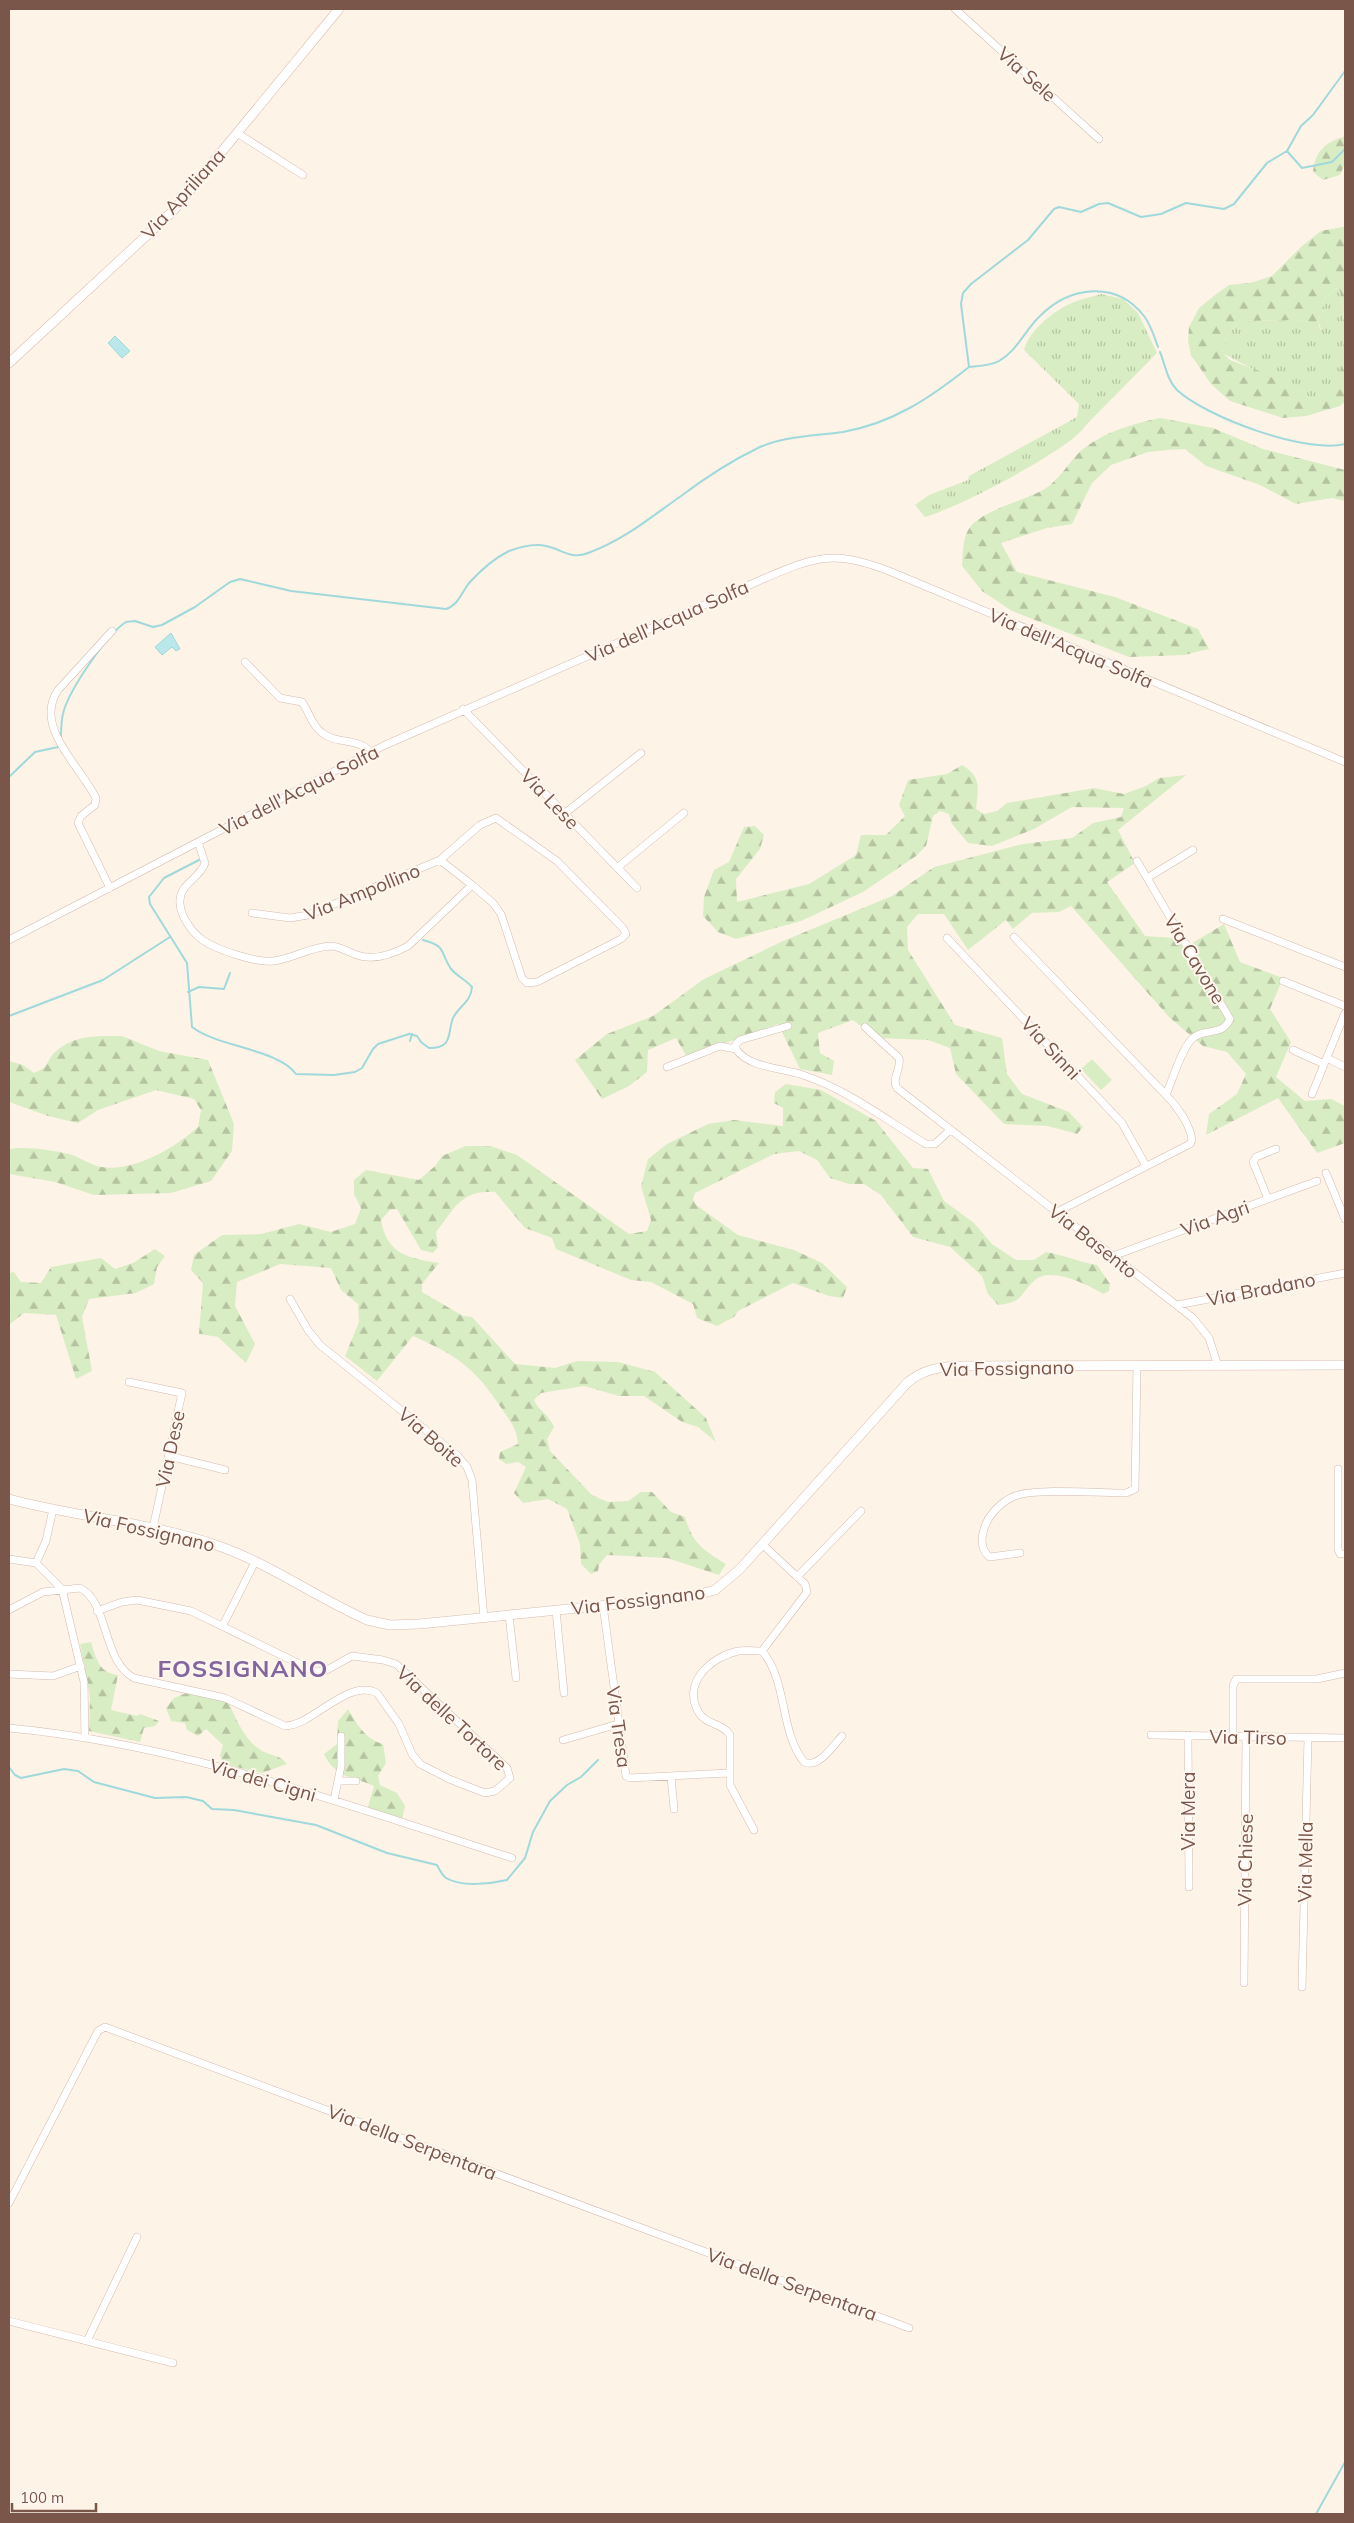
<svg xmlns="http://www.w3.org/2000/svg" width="1354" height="2523" font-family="Mulish,sans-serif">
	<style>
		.grass { fill: url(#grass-tufts) }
		.forest { fill: url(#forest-firs) }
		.pitch { fill: #d9edc4 }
		.water { fill: #bae7e9; stroke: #9fd9db }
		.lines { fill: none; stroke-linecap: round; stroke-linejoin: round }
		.stream { stroke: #9fd9db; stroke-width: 2 }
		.street-casing { stroke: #d3bbaf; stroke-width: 8 }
		.secondary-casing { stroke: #d9bcae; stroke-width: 10 }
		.street { stroke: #fff; stroke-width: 7 }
		.secondary { stroke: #fff; stroke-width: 9 }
		.labels { text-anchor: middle; stroke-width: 4; stroke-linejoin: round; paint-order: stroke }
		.street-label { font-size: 19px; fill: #7a5549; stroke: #fff7ef }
		.district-label { font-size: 24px; font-weight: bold; letter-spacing: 1px; fill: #84659d; stroke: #fff7ef }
	</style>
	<defs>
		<pattern id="grass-tufts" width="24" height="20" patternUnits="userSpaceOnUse" patternTransform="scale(1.25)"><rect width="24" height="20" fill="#d9edc4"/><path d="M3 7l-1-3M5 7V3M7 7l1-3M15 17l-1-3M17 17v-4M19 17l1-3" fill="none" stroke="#b5c3a1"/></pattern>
		<pattern id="forest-firs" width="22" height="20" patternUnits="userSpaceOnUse" patternTransform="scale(1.25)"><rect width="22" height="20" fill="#d9edc4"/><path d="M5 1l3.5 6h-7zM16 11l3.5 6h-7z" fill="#b5c3a1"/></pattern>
	</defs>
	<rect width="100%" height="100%" fill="#fef3e7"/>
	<path class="grass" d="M1336,288L1340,291C1344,317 1352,364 1334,387C1328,394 1318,396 1310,398L1303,391L1292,389L1224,354C1223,340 1231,325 1244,321L1298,320L1312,322L1315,332L1321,329L1318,320L1323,310L1324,299Z
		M1101,294L1123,299L1138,313L1157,353L1086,425C1072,449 955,509 925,517L915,505L929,495L968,480L969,476L1077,417L1079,404L1024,350C1029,330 1056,309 1074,302C1083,298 1092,297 1101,294Z"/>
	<path class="forest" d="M1345,136V163L1340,175L1323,180L1313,172C1315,151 1326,142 1345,136Z
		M1342,227H1345V323L1340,291L1336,288L1324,299L1323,310L1318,320L1321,335L1315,332L1311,322L1298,320L1244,321C1231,325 1223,340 1224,354L1230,360L1262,372L1292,389L1303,391L1310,398C1343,391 1341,369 1345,340V402L1340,406L1306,416L1283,418L1230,401L1211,384L1191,355L1188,341L1189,327L1199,308L1215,295L1229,285L1250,283L1272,276L1302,246L1321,231Z
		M1160,418L1213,428L1263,449L1345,470V501L1332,498L1296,504L1260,485L1206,466L1185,449L1167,450L1148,452L1111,465L1092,483L1072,524L1047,528L1001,543L1017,572L1115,597L1198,629L1209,649L1184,655L1129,657L1012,611L982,591L962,566C963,552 962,537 971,526C986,509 1023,501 1043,490C1059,481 1069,461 1083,449C1106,431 1133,424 1160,418Z
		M962,765C982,777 978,788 976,809L984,814L997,811L1007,803L1094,788L1124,794L1146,786L1159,778L1186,775L1118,830L1135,863L1107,882L1145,936L1176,938L1184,948L1224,924L1240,962L1283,978L1270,1009L1291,1042L1276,1077L1305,1101L1331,1099L1345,1106V1143L1317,1153L1278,1098L1206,1135L1209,1114L1237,1094L1246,1074L1227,1052L1203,1046L1169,1017L1071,906L1059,912L1032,913L1013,929L1006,920L968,950L944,914H918L907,927L908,950L955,1025L1002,1038L1007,1074L1022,1094L1069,1112L1083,1127L1077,1134L1048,1126L1004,1124L956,1074L950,1048L928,1040L876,1038L853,1020L818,1033L820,1053L834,1061L832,1075L800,1069L778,1024L687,1057L676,1038L648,1050L647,1072L629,1086L602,1099L575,1060L607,1034L653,1016L704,979L783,941L892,896L934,867L1023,844L1072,838L1093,823L1121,817L1124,808L1072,807L1034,829L992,846L968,843L952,824L949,814L940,811L933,816L926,846L916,856L863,892L801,921L736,939L718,932L703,916L704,897L714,870L729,862L744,827L755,826L764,835L760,849L736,879L737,902L809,884L856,855L861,835H886L905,816L899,805L908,780L947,774Z
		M122,1036L159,1051L208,1060L234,1124L232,1151L211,1181L171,1193L94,1195L55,1182L9,1174V1149C27,1146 51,1150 69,1154C80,1157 90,1165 101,1167C135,1172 174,1148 198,1127L201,1110L194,1099L156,1090L98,1110L78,1123L48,1116L9,1102V1061L23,1065L34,1073C51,1066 45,1062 55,1052C75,1034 97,1036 122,1036Z
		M786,1084L821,1090L876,1121L913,1168L928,1169L944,1201L974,1223L992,1244L1016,1260H1034L1046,1252C1064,1255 1079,1262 1097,1265L1110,1284L1109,1291L1103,1294C1089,1285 1050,1266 1035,1280C1019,1294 1025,1302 998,1305L988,1294L982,1276L950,1247L913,1237L881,1195L864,1184H849L830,1178L817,1160L799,1151L774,1154L695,1193L693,1199L696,1205L738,1235L794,1250L822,1263L847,1287L843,1298L829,1296L793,1283L738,1311L734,1317L717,1326L697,1318L693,1304L651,1282L631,1280L556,1249L552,1238L525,1228L495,1192C461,1190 455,1208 436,1232L438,1247L433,1253L421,1250L397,1209L390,1210L381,1220C387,1255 409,1258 439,1263L422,1284V1292L463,1316L472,1317L515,1364L555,1368L577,1361L618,1362L655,1372L706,1418L716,1442L698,1427L682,1422L644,1396H619L584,1386L541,1393L534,1400C539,1412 550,1415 554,1427L547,1439L550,1451L592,1495L608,1502L628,1501L641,1492H652L671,1512L685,1517C693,1544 703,1550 726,1564L719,1575L667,1558L607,1555L599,1565L598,1571L591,1574L581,1564L580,1544L567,1509L548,1499L523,1503L514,1493L526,1467L518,1462L506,1464L499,1459L500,1452L518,1444C517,1429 510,1421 502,1409C475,1368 458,1356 413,1336L377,1381L345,1356L359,1322L358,1304L341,1290L331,1268L280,1264L237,1282L235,1306L255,1344L246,1363L218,1337L199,1334L203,1283L191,1270L194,1255L222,1235L261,1234L299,1224L331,1232L355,1224L361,1208L354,1194V1180L366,1170L419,1180L435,1166L442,1156L466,1146H490L517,1155L629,1234L647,1231L651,1220L641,1186L648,1159L667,1144L708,1124L734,1120L783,1126V1108L774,1103L775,1092Z
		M155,1249L165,1256L157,1267L154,1284L136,1293L89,1299L82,1317L92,1371L76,1379L56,1315L24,1313L10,1324L9,1343V1273L14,1272L21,1282L41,1283L51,1267L101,1258L115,1269L133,1263Z
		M91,1642C96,1657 98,1673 118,1675L111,1710L137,1716L140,1714L159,1721L155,1726L144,1728L140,1742L89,1731L90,1697L80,1644Z
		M186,1693L228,1702C236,1718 244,1739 259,1749C269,1756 280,1754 287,1764L262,1773L223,1764L220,1755L223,1745L206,1729L198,1736L187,1730L185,1723L171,1721L166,1708L174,1698Z
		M348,1709C356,1723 366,1740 383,1744L386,1763L378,1776L380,1785L397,1793L405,1806L402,1820L367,1810L374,1786C353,1776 336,1779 324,1754L337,1744L338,1721Z"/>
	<path class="pitch" d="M1092,1059L1112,1080L1101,1090L1081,1069Z"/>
	<path class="water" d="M115,336L130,351L122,358L108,343Z
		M171,633L180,649L176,651L172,647L162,655L155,647Z"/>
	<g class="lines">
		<path class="stream" d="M1287,151L1301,126L1313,115L1345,71
			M1287,151L1302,168L1332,162L1345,149
			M1160,352C1165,364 1167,380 1177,390C1206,417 1306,454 1345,444
			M969,367C979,366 990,366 999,361C1017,351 1025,330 1040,316C1070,286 1116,280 1144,316C1151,325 1154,336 1158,347
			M61,737C61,728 61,719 64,710C71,688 107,634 126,622L135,621L153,627L162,625L195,607L230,582L240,579L291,591L446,609C459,605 462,591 470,582C481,570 495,558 509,551C520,547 534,543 546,546C562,549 570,560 588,553C624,540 651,517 681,496C705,478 731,461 758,448C783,436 815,436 843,432C893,423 930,398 969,367L961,304L963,293L971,284L1028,240L1054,209L1059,207L1081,212L1099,204L1108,203L1141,217L1161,214L1186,203L1224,209L1234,204L1267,163L1287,151
			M9,777L35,752L58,747
			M199,860L164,878L149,897L150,904L187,963L192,1027C218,1047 278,1049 296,1074L334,1075L355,1072L362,1068L373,1049L378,1044L409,1034L417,1036L421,1042L429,1048C454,1048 447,1033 453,1018C459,1006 471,1002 472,987C466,980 457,976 451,969C440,953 447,946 423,940
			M188,992L199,987L224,989L230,973
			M9,1016L103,980L170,937
			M410,1041L412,1034
			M9,1767L15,1775L21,1778L64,1769L78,1771L94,1782L155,1798L186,1797L203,1801L212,1809L234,1810L316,1825L387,1853L437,1865C439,1869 442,1875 446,1878C461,1887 490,1884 507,1880L525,1858L533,1832L550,1801L567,1785L581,1777L598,1760
			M1316,2514L1345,2462"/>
		<g class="street-casing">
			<path id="street" d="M955,9L1099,139
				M237,133L303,175
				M245,662L280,698L302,702C309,712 312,725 321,732C336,745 357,737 371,752
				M463,709L637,888
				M564,814L641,753
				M198,842L205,863C200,879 178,884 180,904C181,917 193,934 204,941C218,950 256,963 273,961C293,959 311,946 332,946C341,947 348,952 357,955C373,961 393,954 408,946L472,885L440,860
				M617,868L684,813
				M1147,878L1193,850
				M110,888L78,823L81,816L95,805L96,798C81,767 33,727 58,690L112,631
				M252,913L290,918L308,915L440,860L480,825L496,818L557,861L623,928L626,934L621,939L537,982L527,983L522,978L501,914L493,903L472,885
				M1223,919L1345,967
				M1014,937L1166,1095
				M947,938L1122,1123L1146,1166
				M9,940L383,746L763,579C817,556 833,550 889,571L1345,762
				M1283,981L1345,1006
				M788,1026L740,1040L736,1044V1049C748,1068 783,1068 803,1075C848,1090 886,1120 926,1144H935L950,1130
				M865,1027L899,1058C902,1068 891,1078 897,1088L1193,1318L1209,1338L1218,1366
				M1293,1050L1324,1064
				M1327,1058L1345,1067
				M667,1067L720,1046L736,1049
				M1312,1094L1345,1013
				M1326,1173L1345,1219
				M1268,1199L1253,1162L1256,1157L1276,1149
				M1057,1212L1190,1144L1192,1140C1190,1124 1177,1106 1166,1095C1172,1081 1182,1047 1193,1038C1205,1028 1223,1036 1230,1019L1137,861
				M1113,1256L1317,1181
				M290,1299L308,1330L320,1345L458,1456L467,1467L472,1480L484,1618
				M1177,1305L1345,1273
				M129,1382L182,1393L153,1528
				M169,1456L225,1470
				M1338,1469V1549L1340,1554H1345
				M53,1509L46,1541L36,1563L62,1589L84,1682L85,1737
				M1020,1553L990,1557C982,1552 981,1541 983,1533C986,1517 1000,1502 1015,1496C1036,1488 1100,1493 1126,1493L1135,1489L1137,1366
				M9,1559L36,1563
				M797,1577L861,1511
				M603,1605L626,1776L630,1778L728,1773
				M9,1610L43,1592L80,1588C109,1602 102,1661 134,1678L225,1698L285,1726C314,1725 347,1678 377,1693L399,1724L412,1754L420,1764L449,1779L485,1793L495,1791L510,1778L507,1768L396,1664L383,1660L352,1656L325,1671L316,1672L191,1611L137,1600L122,1602L97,1611
				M556,1610L564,1693
				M509,1615L516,1678
				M223,1625L255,1562
				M762,1651C788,1681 779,1730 804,1762C818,1769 833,1746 842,1736
				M9,1674L53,1676L81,1666
				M9,1728C182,1744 347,1805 512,1858
				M1151,1735L1345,1738
				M1188,1735L1189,1887
				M1233,1736V1686L1236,1679H1317L1345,1673
				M563,1740L618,1724
				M671,1776L674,1809
				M338,1781H356
				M334,1800L341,1766V1736
				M754,1830L730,1785V1735C723,1723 706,1725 699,1713C681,1683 711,1657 738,1651C746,1650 754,1651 762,1651L807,1592L805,1584L763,1545
				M1244,1983L1246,1737
				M1302,1987L1308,1738
				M9,2203L98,2031L105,2027L909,2328
				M9,2321L173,2363
				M87,2341L137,2237"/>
		</g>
		<g class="secondary-casing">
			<path id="secondary" d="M9,363L173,211L339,9
				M9,1499C76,1517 147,1522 213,1544C268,1562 315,1597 367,1620L390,1625L419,1624L689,1597L715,1590L740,1569L907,1383C922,1370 938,1367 958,1366L1345,1365"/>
		</g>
		<use href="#street" class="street"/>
		<use href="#secondary" class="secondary"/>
	</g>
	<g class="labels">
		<g class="street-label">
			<text transform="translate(1027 74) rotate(42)" y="7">Via Sele</text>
			<text transform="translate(183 194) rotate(-48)" y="7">Via Apriliana</text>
			<text transform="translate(667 621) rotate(-24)" y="7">Via dell'Acqua Solfa</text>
			<text transform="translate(1071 648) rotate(23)" y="7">Via dell'Acqua Solfa</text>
			<text transform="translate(299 790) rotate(-27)" y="7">Via dell'Acqua Solfa</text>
			<text transform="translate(550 799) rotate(46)" y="7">Via Lese</text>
			<text transform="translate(362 892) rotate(-22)" y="7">Via Ampollino</text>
			<text transform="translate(1195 959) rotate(59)" y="7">Via Cavone</text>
			<text transform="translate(1051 1048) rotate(47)" y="7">Via Sinni</text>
			<text transform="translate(1215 1218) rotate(-20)" y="7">Via Agri</text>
			<text transform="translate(1093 1241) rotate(38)" y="7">Via Basento</text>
			<text transform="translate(1261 1289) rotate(-11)" y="7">Via Bradano</text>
			<text transform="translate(1007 1368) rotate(-1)" y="7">Via Fossignano</text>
			<text transform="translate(431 1437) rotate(41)" y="7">Via Boite</text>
			<text transform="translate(170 1449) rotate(-78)" y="7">Via Dese</text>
			<text transform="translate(149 1530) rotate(13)" y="7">Via Fossignano</text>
			<text transform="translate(638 1600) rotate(-7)" y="7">Via Fossignano</text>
			<text transform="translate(452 1718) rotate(43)" y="7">Via delle Tortore</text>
			<text transform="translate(619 1727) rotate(82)" y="7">Via Tresa</text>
			<text transform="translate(1248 1737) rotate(1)" y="7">Via Tirso</text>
			<text transform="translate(263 1780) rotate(16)" y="7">Via dei Cigni</text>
			<text transform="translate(1188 1811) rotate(-90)" y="7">Via Mera</text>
			<text transform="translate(1245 1860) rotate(-89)" y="7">Via Chiese</text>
			<text transform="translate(1305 1862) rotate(-89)" y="7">Via Mella</text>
			<text transform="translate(412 2142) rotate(21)" y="7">Via della Serpentara</text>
			<text transform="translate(792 2284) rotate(20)" y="7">Via della Serpentara</text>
		</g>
		<g class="district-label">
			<text x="243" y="1677">FOSSIGNANO</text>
		</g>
	</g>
	<rect width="1354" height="2523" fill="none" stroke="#7a5549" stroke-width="20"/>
	<path d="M12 2503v8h84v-8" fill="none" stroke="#7a5549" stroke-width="2.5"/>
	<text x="20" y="2503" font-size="15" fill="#7a5549" stroke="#fff7ef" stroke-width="4" paint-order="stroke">100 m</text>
</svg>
